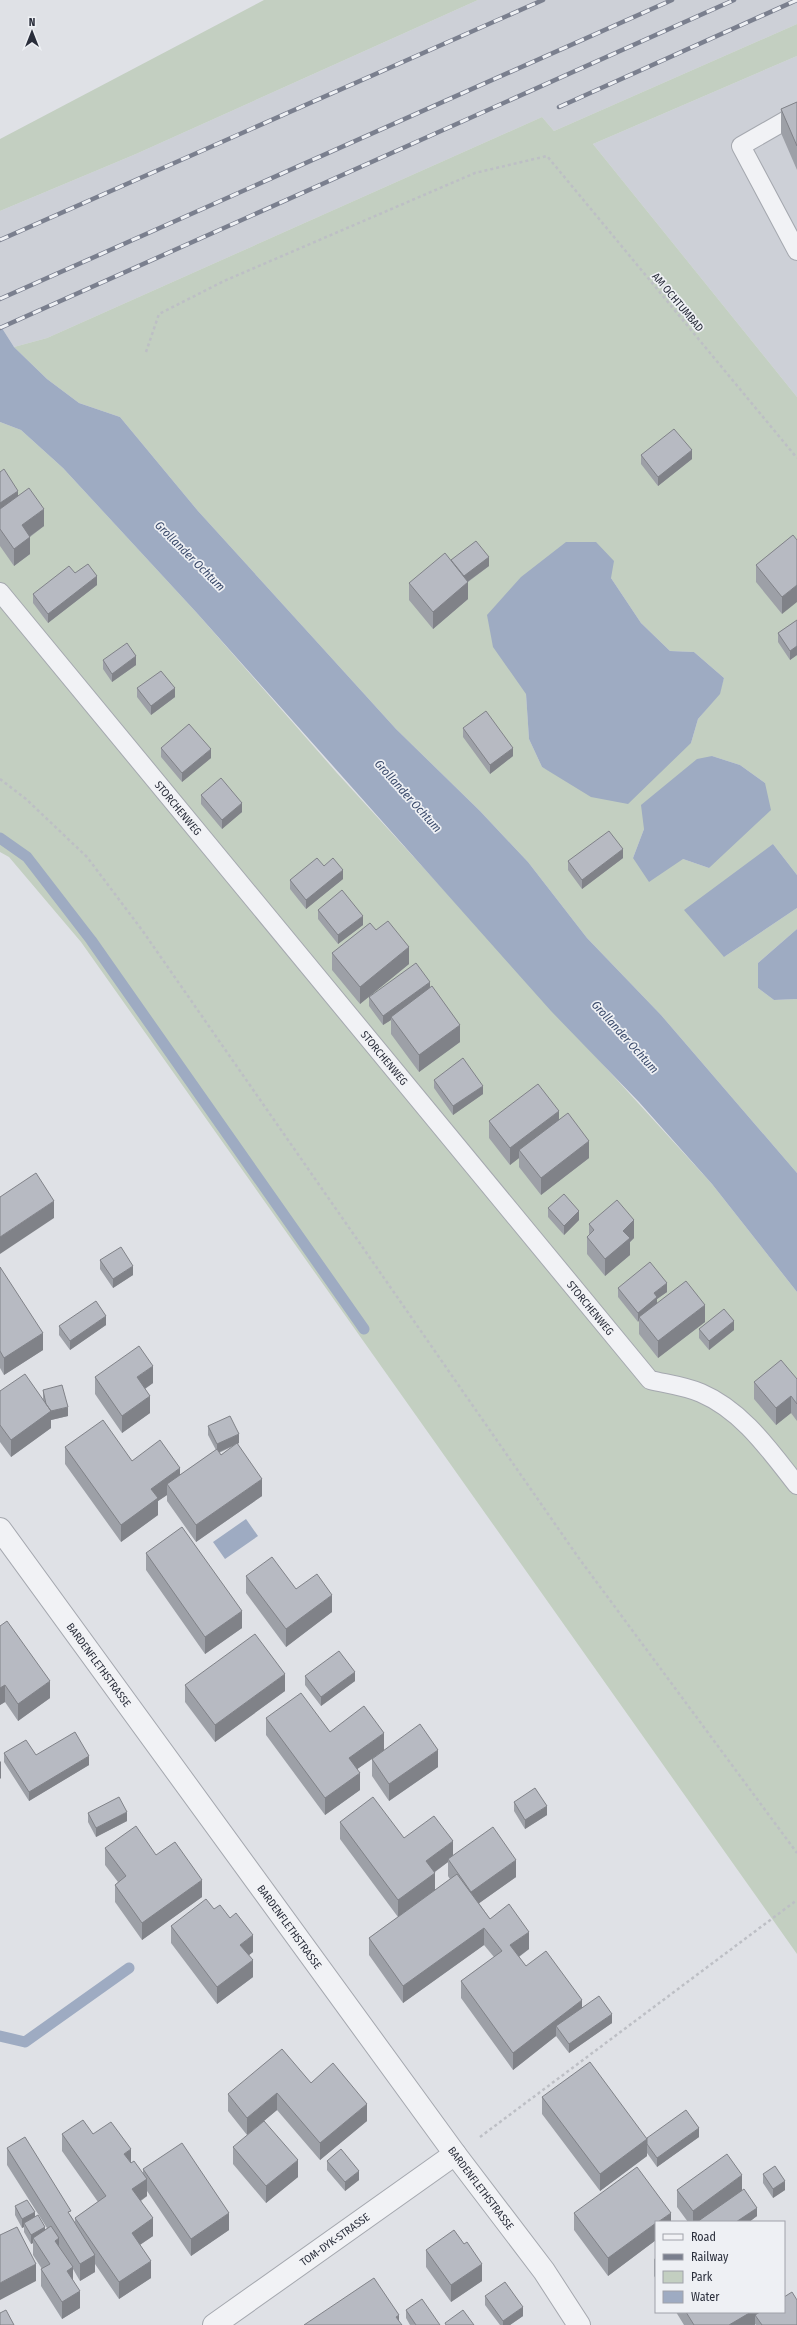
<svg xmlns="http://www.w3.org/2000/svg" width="797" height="2325" font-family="'Fira Sans Condensed',sans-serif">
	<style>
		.built { fill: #cdd0d7 }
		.green { fill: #c3cfc1; fill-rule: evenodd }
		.water { fill: #9eabc2 }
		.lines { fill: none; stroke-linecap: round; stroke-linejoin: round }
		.stream { stroke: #9eabc2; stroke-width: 11 }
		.service-casing { stroke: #a5a8af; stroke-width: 20 }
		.minor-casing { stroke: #a5a8af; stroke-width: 24 }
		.path { stroke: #bdbfc5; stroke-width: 2.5; stroke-dasharray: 3 3; stroke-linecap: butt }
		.service { stroke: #f1f2f5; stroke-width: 18 }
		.minor { stroke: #f1f2f5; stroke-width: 22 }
		.rail-casing { stroke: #7a7f8e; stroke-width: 4.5 }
		.rail { stroke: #eef0f4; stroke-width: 3; stroke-dasharray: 9; stroke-linecap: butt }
		.wall { fill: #9da0a7; fill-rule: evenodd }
		.shaded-wall { fill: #808288 }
		.building { fill: #b7bac2; stroke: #808288 }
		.labels { text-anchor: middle; stroke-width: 3.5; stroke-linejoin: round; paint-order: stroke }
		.street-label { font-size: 11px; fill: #2a2e3b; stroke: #eef0f4 }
		.water-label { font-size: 12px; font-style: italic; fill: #39496a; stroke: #eef0f4 }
	</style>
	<rect width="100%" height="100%" fill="#dfe1e6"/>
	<path class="built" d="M478,0H797V24L554,131L542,117L47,338L14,347L0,325V211L136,154Z
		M797,56V397L593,144Z"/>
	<path class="green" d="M264,0H478L136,154L0,211V139Z
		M797,24V56L593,144L797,397V875L773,844L724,957L797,908V929L758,963V988L774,1000L797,999V1173L661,1015L587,938L528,862L480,811L396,729L327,653L198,511L120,417L79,403L47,379L14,347L47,338L542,117L554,131ZM611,578L641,623L670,651L694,652L724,678L719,694L698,719L691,743L552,772L542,767L529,739L526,694ZM712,756L740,765L765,783L709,868L683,859L633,858L644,829Z
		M0,422L21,430L63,468L196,612L337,773L712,1184L797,1292V1954L81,942L9,857L0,852Z"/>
	<path class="water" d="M0,325L14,347L47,379L79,403L120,417L198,511L327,653L396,729L480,811L528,862L587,938L661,1015L797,1173V1292L712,1184L639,1102L551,1011L196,612L63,468L21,430L0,422Z
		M566,542H596L614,561L611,578L641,623L670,651L694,652L724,678L720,694L698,719L691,743L628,804L591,797L542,767L529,739L526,694L493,647L487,615L521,577Z
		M712,756L740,765L765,783L771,810L709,868L683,859L649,882L633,858L644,829L641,805L697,759Z
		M773,844L797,875V908L724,957L684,910Z
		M797,929V999L774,1000L758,988V963Z
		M246,1519L258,1536L225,1559L213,1542Z"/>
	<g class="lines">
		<path class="stream" d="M0,838L27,857L91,940L364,1329
			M0,2036L25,2042L129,1968"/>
		<g class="service-casing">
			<g id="service">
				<path d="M797,114L741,146L797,251"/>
				<path id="s1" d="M0,592L650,1380C667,1384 685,1386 701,1393C743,1411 770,1451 797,1485"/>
			</g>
		</g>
		<g class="minor-casing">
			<g id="minor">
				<path id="s2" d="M0,1529L455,2154L544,2271L579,2325"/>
				<path id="s3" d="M214,2325L455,2154"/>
			</g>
		</g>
		<path class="path" d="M146,352L159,314L224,281L475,173L547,156L797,458
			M0,779L26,799L87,857L142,930L578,1557L797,1853
			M480,2137L797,1900"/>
		<use href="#service" class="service"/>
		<use href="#minor" class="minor"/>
		<g class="rail-casing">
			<path id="rail" d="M559,107L797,0
				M0,240L543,0
				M0,299L672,0
				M0,328L734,0"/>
		</g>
		<use href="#rail" class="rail"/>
	</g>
	<path class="wall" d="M797,102V170L781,133V109Z
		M641,455L692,459L658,486L641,464Z
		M0,472L18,496L44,526L30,537V554L14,566L0,546Z
		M793,535L782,614L756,582V565Z
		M451,561L489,566L468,582V599L433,629L409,600V583Z
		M75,573L97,585L48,623L33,603V594Z
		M797,620V655L790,660L778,642V633Z
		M103,660L136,665L112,682L103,669Z
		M137,688L175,697L151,715L137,697Z
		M463,728L513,756L490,774L463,737Z
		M161,748L211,758L182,782L161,757Z
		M201,795L242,812L222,829L201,804Z
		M623,858L582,889L568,870V861Z
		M324,866L343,879L306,909L290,889V880Z
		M318,910L363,925L338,944L318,919Z
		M376,930L409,964L360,1004L332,970V953Z
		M430,987L460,1042L419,1072L391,1034V1020L383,1025L369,1006V997Z
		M434,1080L483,1094L453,1115L434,1088Z
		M559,1120L589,1158L541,1195L519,1167V1158L510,1165L489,1138V1121Z
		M548,1208L579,1220L564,1235L548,1217Z
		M589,1224L634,1238L630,1242V1255L605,1276L587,1254V1237L589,1235Z
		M100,1260L133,1275L113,1288L100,1269Z
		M0,1267L43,1350L4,1375L0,1368Z
		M618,1288L667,1292L657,1299V1303L705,1322L658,1358L639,1334V1320L638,1322L618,1297Z
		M106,1325L70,1350L59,1335V1326Z
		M699,1329L734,1330L709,1350L699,1338Z
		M95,1377L153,1383L145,1389L150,1413L122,1433L95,1394Z
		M797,1379V1421L791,1413L776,1425L754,1399V1382Z
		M43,1390L68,1416L51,1420V1428L11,1457L0,1442V1391L43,1399Z
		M208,1426L239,1443L237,1444L262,1496L196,1542L167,1501V1495L158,1501V1515L121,1542L65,1464V1447L132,1461L180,1475L216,1450L208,1435ZM235,1445L221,1455L219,1453Z
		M146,1553L242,1628L205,1654L146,1570Z
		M246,1576L296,1589L332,1612L286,1647L246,1593Z
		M0,1626L50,1698L18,1721L5,1702L0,1705Z
		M305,1676L355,1681L321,1706L305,1685Z
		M185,1685L285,1691L215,1742L185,1702Z
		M266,1718L330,1732L384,1750L438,1767L389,1801L372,1776V1759L357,1769L360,1790L325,1815L266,1735Z
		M4,1753L36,1755L89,1765L29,1801L4,1762Z
		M514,1802L547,1815L525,1829L514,1811Z
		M88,1813L127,1821L96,1837L88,1822Z
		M340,1822L453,1855L516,1877L479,1903L490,1919L529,1949L519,1957L526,1966L582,2008L612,2023L569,2053L556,2036L513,2070L461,1998V1981L494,1957L484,1945L403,2003L369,1955V1938L398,1917L340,1839ZM448,1862V1876L450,1879L404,1913L435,1890V1872Z
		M105,1848L156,1855L202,1897L142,1940L115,1902V1885L118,1882L105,1865Z
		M214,1909L253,1952L249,1955L253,1977L217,2004L171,1943V1926Z
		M311,2083L367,2121L320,2160L277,2110L247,2135L228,2111V2094Z
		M542,2097L647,2138L699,2137L657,2167L647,2153V2156L600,2191L542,2114Z
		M62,2134H93L143,2174V2169L229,2230L191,2256L147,2191V2196L141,2201L153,2236L140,2245L151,2278L119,2299L95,2264V2272L80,2281L73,2269V2280L80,2308L62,2319L41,2286V2269H42L33,2255V2243L31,2244L24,2232V2227L22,2228L15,2215V2206L35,2217L45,2230L47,2228L7,2165V2148L71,2216L75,2222V2218L98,2202L62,2151Z
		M233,2147L298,2177L266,2203L233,2164Z
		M327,2161L359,2180L345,2191L327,2170Z
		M763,2174L785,2190L773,2198L763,2183Z
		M677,2190H742L757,2216L749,2222H688L677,2207Z
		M574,2213L671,2222H656V2240L608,2276L574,2230Z
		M464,2244L482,2281L451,2302L426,2267V2250Z
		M656,2258V2279L654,2276V2259Z
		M485,2296L523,2316L510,2325H500L485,2305Z
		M406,2310L440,2325H410L406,2318Z
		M676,2312H784L797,2325H756L755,2324V2325H684Z"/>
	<path class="shaded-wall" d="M692,450V459L658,486V477Z
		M18,491V508L0,520V503Z
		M44,509V526L22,542V525Z
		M30,537V554L14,566V549Z
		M489,557V566L463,585V576Z
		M97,576V585L48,623V614Z
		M468,582V599L433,629V612Z
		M797,585V602L782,614V597Z
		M797,646V655L790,660V651Z
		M136,656V665L112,682V674Z
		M175,688V697L151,715V706Z
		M513,748V756L490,774V765Z
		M211,749V758L182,782V773Z
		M242,803V812L222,829V820Z
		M623,849V858L582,889V880Z
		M343,870V879L306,909V900Z
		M363,916V925L338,944V935Z
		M409,947V964L360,1004V987Z
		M430,982V991L391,1017V1020L383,1025V1016Z
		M460,1025V1042L419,1072V1055Z
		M483,1086V1094L453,1115V1106Z
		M559,1111V1128L519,1150V1158L510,1165V1148Z
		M589,1141V1158L541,1195V1178Z
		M54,1201V1218L0,1254V1237Z
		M579,1211V1220L564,1235V1226Z
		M634,1220V1238L630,1242V1255L605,1276V1259L623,1231Z
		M133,1266V1275L113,1288V1279Z
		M667,1283V1292L657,1299V1306L639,1317V1320L638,1322V1313L654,1293Z
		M705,1305V1322L658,1358V1341Z
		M106,1316V1325L70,1350V1341Z
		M734,1321V1330L709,1350V1341Z
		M43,1333V1350L4,1375V1358Z
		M153,1366V1383L137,1394V1377Z
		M150,1396V1413L122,1433V1416Z
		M791,1396V1413L776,1425V1408Z
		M68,1407V1416L51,1420V1428L11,1457V1440L48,1412Z
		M239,1434V1443L217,1453V1444Z
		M180,1468V1486L167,1484V1495L158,1501V1515L121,1542V1525L151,1489Z
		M262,1479V1496L196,1542V1525Z
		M332,1595V1612L286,1647V1629Z
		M242,1611V1628L205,1654V1637Z
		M355,1672V1681L321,1706V1697Z
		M285,1674V1691L215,1742V1725Z
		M50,1681V1698L18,1721V1704Z
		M5,1685V1702L0,1705V1688Z
		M384,1733V1750L349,1775V1758Z
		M438,1750V1767L389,1801V1784Z
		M89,1756V1765L29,1801V1792Z
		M1,1761V1778L0,1779V1762Z
		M360,1773V1790L325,1815V1798Z
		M547,1806V1815L525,1829V1820Z
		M127,1812V1821L96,1837V1828Z
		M453,1841V1858L448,1859V1862L426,1878V1861Z
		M516,1860V1877L471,1909V1892Z
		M435,1873V1890L398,1917V1900Z
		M202,1880V1897L142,1940V1923Z
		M484,1928V1945L403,2003V1986Z
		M529,1932V1949L510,1963V1945Z
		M253,1935V1952L240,1962V1945Z
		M253,1960V1977L217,2004V1987Z
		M582,2000V2017L556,2026V2036L513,2070V2053Z
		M612,2014V2023L569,2053V2044Z
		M277,2093V2110L247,2135V2118Z
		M367,2104V2121L320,2160V2143Z
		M699,2128V2137L657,2167V2158Z
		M647,2139V2156L600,2191V2174Z
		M131,2149V2166L124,2154Z
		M298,2160V2177L266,2203V2186Z
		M359,2171V2180L345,2191V2182Z
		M742,2175V2192L701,2222H693V2211Z
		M147,2179V2196L132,2206V2189Z
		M785,2181V2190L773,2198V2189Z
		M757,2208V2216L749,2222H736Z
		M35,2212V2221L24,2223V2227L22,2228V2219Z
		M229,2213V2230L191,2256V2239Z
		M671,2213V2222H658Z
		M153,2218V2236L132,2250V2233Z
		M656,2223V2240L608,2276V2258Z
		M45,2227V2236L33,2238V2243L31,2244V2235Z
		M59,2238V2255L55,2241Z
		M95,2255V2272L80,2281V2264Z
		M151,2261V2278L119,2299V2282Z
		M36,2264V2281L0,2300V2283Z
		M482,2264V2281L451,2302V2285Z
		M73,2267V2284L67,2271Z
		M80,2291V2308L62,2319V2302Z
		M523,2307V2316L510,2325H503V2321Z
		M750,2312H761L755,2315V2325H729Z
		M399,2315V2325L396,2317Z"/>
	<path class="building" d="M797,102V146L781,109Z
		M674,429L692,450L658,477L641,455Z
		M4,469L18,491L0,503V472Z
		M29,488L44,509L22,525L30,537L14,549L0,529V509Z
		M793,535L797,540V585L782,597L756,565Z
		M476,541L489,557L464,576L451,560Z
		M445,553L468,582L433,612L409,583Z
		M88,564L97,576L48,614L33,594L69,566L75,573Z
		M797,620V646L790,651L778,633Z
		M127,643L136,656L112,674L103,660Z
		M161,671L175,688L151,706L137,688Z
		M486,711L513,748L490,765L463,728Z
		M189,724L211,749L182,773L161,748Z
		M221,778L242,803L222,820L201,795Z
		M609,831L623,849L582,880L568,861Z
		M317,858L324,866L333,858L343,870L306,900L290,880Z
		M342,890L363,916L338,935L318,910Z
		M388,921L409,947L360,987L332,953L370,923L376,930Z
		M416,963L430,982L383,1016L369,997Z
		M432,986L460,1025L419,1055L391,1017Z
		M463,1058L483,1086L453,1106L434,1080Z
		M538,1084L559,1111L510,1148L489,1121Z
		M568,1113L589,1141L541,1178L519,1150Z
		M36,1173L54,1201L0,1237V1197Z
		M564,1194L579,1211L564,1226L548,1208Z
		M617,1200L634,1220L623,1231L630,1238L605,1259L587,1237L594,1230L589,1224Z
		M121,1247L133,1266L113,1279L100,1260Z
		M650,1262L667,1283L654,1293L657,1297L638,1313L618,1288Z
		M0,1267L43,1333L4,1358L0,1351Z
		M686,1281L705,1305L658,1341L639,1317Z
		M96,1301L106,1316L70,1341L59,1326Z
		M724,1309L734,1321L709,1341L699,1329Z
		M139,1346L153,1366L137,1377L150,1396L122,1416L95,1377Z
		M781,1360L797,1379V1404L791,1396L776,1408L754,1382Z
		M25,1374L51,1411L11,1440L0,1425V1391Z
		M62,1385L68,1407L51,1411L46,1404L43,1390Z
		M230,1416L239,1434L217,1444L208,1426Z
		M103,1420L132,1461L160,1440L180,1468L151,1489L158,1498L121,1525L65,1447Z
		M237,1443L262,1479L196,1525L167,1484L217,1449L221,1455Z
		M182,1527L242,1611L205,1637L146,1553Z
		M272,1557L296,1589L317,1574L332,1595L286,1629L246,1576Z
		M7,1621L50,1681L18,1704L5,1685L0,1688V1626Z
		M255,1634L285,1674L215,1725L185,1685Z
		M339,1651L355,1672L321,1697L305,1676Z
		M301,1693L330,1732L364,1706L384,1733L349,1758L360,1773L325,1798L266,1718Z
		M420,1724L438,1750L389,1784L372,1759Z
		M75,1732L89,1756L29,1792L4,1753L26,1740L36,1755Z
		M535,1788L547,1806L525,1820L514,1802Z
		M119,1797L127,1812L96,1828L88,1813Z
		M373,1797L404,1838L434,1816L453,1841L426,1861L435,1873L398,1900L340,1822Z
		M136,1826L156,1855L175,1842L202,1880L142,1923L115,1885L126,1876L105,1848Z
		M493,1827L516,1860L471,1892L448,1859Z
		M457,1874L490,1919L509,1904L529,1932L510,1945L526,1966L546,1951L582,2000L513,2053L461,1981L502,1951L484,1928L403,1986L369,1938Z
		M206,1899L214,1909L220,1905L230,1918L236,1913L253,1935L240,1945L253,1960L217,1987L171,1926Z
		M599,1996L612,2014L569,2044L556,2026Z
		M282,2049L311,2083L333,2063L367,2104L320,2143L277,2093L247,2118L228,2094Z
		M590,2062L647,2139L600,2174L542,2097Z
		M686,2110L699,2128L657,2158L647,2144V2138Z
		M83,2120L93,2134L111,2122L131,2149L124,2154L131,2163L134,2161L147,2179L132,2189L153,2218L132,2233L151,2261L119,2282L75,2218L106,2196L62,2134Z
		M264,2121L298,2160L266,2186L233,2147Z
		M25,2137L71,2211L68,2212L95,2255L80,2264L7,2148Z
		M182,2143L229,2213L191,2239L143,2169Z
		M341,2149L359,2171L345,2182L327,2161Z
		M727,2154L742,2175L693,2211L677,2190Z
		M775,2166L785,2181L773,2189L763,2174Z
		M637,2167L671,2213L658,2222H656V2223L608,2258L574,2213Z
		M744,2189L757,2208L736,2222H697Z
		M27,2200L35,2212L22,2219L15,2206Z
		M38,2215L45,2227L31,2235L24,2223Z
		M51,2226L59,2238L55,2241L73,2267L67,2271L80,2291L62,2302L41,2269L50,2264L33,2238Z
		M17,2227L36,2264L0,2283V2235Z
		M454,2230L464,2244L467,2242L482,2264L451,2285L426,2250Z
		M374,2278L399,2315L396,2317L402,2325H304Z
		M505,2282L523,2307L503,2321L485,2296Z
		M792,2292L797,2300V2325H762L755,2315L760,2312H784V2297Z
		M422,2299L440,2325H416L406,2310Z
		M6,2310L14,2325H0V2313Z
		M463,2310L474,2325H446L445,2323Z
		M686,2312H751L729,2325H694Z"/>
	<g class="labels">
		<g class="street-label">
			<text transform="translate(678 302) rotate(50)" y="4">AM OCHTUMBAD</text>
			<text dy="4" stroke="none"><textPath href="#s1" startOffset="280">STORCHENWEG</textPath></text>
			<text dy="4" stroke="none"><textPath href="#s1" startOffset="604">STORCHENWEG</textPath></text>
			<text dy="4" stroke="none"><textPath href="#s1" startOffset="928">STORCHENWEG</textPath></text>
			<text dy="4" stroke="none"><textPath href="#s2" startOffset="168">BARDENFLETHSTRASSE</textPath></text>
			<text dy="4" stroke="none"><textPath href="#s2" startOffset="492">BARDENFLETHSTRASSE</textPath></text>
			<text dy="4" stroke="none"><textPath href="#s2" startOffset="816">BARDENFLETHSTRASSE</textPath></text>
			<text dy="4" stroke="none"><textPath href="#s3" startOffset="148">TOM-DYK-STRASSE</textPath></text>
		</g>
		<g class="water-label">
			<text transform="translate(190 556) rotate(45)" y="4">Grollander Ochtum</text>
			<text transform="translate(408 796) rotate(48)" y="4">Grollander Ochtum</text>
			<text transform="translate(625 1037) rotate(48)" y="4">Grollander Ochtum</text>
		</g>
	</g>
	<rect x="655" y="2221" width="130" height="92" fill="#eef0f4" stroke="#a0a2aa"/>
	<rect x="663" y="2234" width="20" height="6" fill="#f1f2f5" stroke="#a0a2aa"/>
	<text x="691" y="2241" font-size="12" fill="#2a2e3b">Road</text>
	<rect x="663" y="2254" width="20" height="6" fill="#7a7f8e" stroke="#a0a2aa"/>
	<text x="691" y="2261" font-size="12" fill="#2a2e3b">Railway</text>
	<rect x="663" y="2271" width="20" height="12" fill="#c3cfc1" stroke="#a0a2aa"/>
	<text x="691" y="2281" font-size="12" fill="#2a2e3b">Park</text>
	<rect x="663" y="2291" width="20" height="12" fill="#9eabc2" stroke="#a0a2aa"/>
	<text x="691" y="2301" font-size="12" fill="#2a2e3b">Water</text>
	<g transform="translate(32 32)" stroke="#eef0f4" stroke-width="3" paint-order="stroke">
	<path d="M0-3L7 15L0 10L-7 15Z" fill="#2a2e3b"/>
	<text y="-6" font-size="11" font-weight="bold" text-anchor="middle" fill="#2a2e3b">N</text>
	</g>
</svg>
